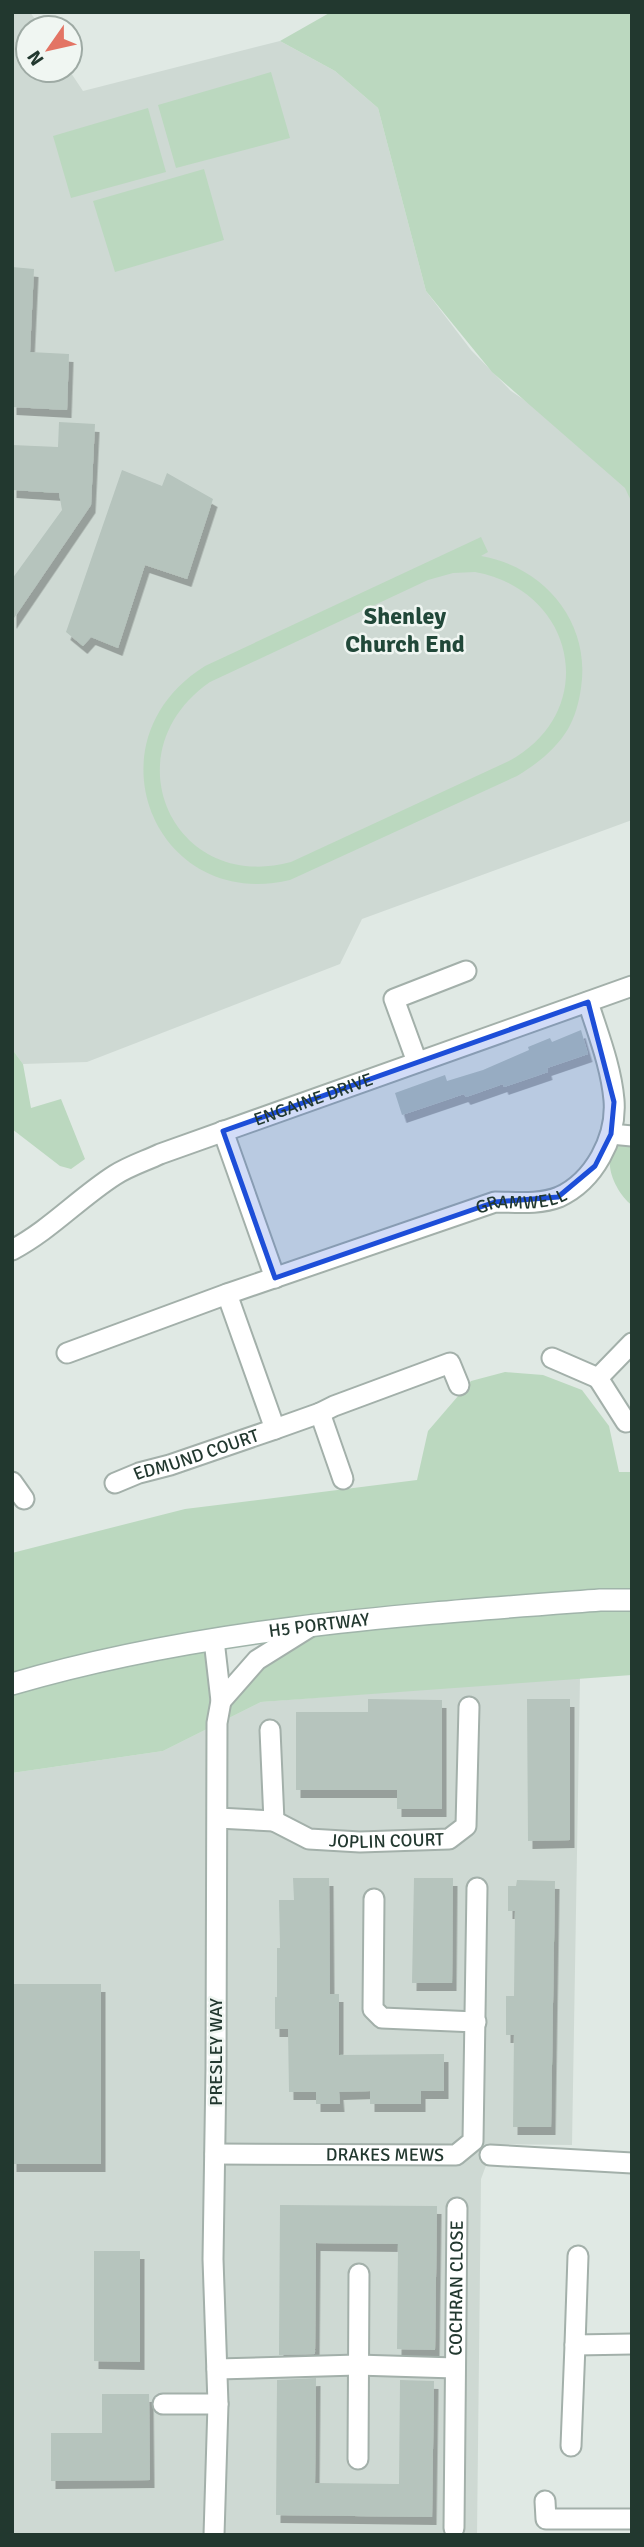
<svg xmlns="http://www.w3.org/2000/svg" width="644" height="2547" font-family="Signika,sans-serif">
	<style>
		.built { fill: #ced9d3 }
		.green { fill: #bbd8bf; fill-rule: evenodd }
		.building { fill: #b6c4bd; filter: url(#shadow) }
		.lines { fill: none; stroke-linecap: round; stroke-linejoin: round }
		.street-casing { stroke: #a3b0aa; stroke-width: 23 }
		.secondary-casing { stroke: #a0b4aa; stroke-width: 24 }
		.street { stroke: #fff; stroke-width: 19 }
		.secondary { stroke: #fff; stroke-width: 21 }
		.marked { fill: #1d4ed8; fill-opacity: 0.2; stroke: #1d4ed8; stroke-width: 5; stroke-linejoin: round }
		.labels { text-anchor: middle; stroke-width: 5; stroke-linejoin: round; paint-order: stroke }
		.street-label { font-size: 18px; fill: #22382f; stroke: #f0f6f2 }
		.district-label { font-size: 24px; font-weight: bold; fill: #214839; stroke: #f0f6f2 }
	</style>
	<defs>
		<filter id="shadow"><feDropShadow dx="4.5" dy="8" stdDeviation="0" flood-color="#0004"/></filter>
	</defs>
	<rect width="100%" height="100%" fill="#e0e9e4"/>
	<path class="built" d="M12,12H30L41,28H28V70H69L83,91L280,41L335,71L378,108L426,291L471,350L511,391L586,442L626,488L632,503V820L362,919L340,964L87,1062L23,1064L12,1049Z
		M580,1677L572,2145L494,2144L481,2179L477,2535H12V1773L163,1751L261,1702Z"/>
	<path class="green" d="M331,12H632V503L625,488L492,372L426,291L378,108L335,71L280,41Z
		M271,72L290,138L176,168L158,105Z
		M148,108L166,172L71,198L53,136Z
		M204,169L224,240L115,272L93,201Z
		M481,537L488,552L481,556C544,567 591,622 581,688C579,702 575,717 568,729C556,749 537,764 517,776L290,880C155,912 85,741 205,666ZM475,572C576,590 601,711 509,761L291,862C173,894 109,752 210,682L428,580L453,573Z
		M12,1049L23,1064L31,1108L61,1099L85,1159L71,1169L60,1166L12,1129Z
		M616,1143L632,1145V1205C620,1197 608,1174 610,1160C611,1154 614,1148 616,1143Z
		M505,1372L543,1375L582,1390L609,1426L619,1472H632V1675L261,1702L163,1751L12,1773V1553L185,1509L417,1480L428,1431L471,1381ZM312,1625L221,1700L214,1640Z"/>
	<path class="building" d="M12,267L34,269L30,352L69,354L67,410L12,407Z
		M59,422L95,424L91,505L12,621V579L62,510L59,493L12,490V445L58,447Z
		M122,470L162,486L167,473L213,499L187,579L145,565L118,648L91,637L83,646L66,632Z
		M581,1030L588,1054L547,1068L548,1072L504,1087L503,1084L466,1097L464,1094L402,1115L395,1093L445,1075L447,1081L483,1070L529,1050L528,1047L550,1038L552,1042Z
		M368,1699L442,1700V1809H397V1790H296V1712H368Z
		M527,1699H570V1840L528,1841Z
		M293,1878H329L330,1994H339V2055L444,2054V2091H421V2104H370V2091L339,2092L340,2104H316V2092H289L288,2029H275V1997H277V1948H280L279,1900H294Z
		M414,1878H453L452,1983H412Z
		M517,1880L555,1881L551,2127H513L514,2035H506V1996H514L515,1911H508V1886H516Z
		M12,1984H101V2164H12Z
		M280,2205L437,2206L435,2350L397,2349L398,2244L316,2243L315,2354L279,2355Z
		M94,2251H140V2362L94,2361Z
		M316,2378L315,2483L399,2484L400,2380L434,2381L432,2517L276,2515L277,2380Z
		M102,2394H149L150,2480L51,2481V2433H102Z"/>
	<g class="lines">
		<g class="street-casing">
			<g id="street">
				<path d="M417,1062L394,999L466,971"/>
				<path d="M223,1131L275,1278"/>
				<path d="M611,1134L632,1136"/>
				<path id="s1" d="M12,1250C50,1230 79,1198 115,1175C129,1166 145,1161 160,1154L632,986"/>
				<path id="s2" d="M67,1353L227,1294L495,1202C515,1202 539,1205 559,1197C594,1181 617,1138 614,1100C611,1066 598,1034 588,1002"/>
				<path d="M552,1358L598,1378L632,1343"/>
				<path d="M598,1378L626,1422"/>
				<path d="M320,1413L334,1406L450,1363L459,1385"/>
				<path d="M275,1429L320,1413L343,1479"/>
				<path d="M12,1482L24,1499"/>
				<path id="s3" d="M115,1483L139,1473L170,1465L275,1429L227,1294"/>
				<path d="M214,1640L221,1701L217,1723L216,2069L213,2259L218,2404L214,2535"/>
				<path d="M221,1701L257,1660L313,1625"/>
				<path d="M218,1818L274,1821L270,1730"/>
				<path id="s4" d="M274,1821L309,1839L360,1842L449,1839L466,1826L469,1707"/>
				<path d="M374,1899L373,2009L382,2018L476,2022"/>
				<path id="s5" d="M215,2154L456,2155L473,2141L477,1888"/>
				<path d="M490,2155L632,2163"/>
				<path d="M578,2256L575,2345L632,2344"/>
				<path d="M217,2369L357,2365L455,2368"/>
				<path d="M163,2404H218"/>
				<path d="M571,2446L575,2345"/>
				<path d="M358,2459L359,2274"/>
				<path d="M545,2501L546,2519H632"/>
				<path id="s6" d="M454,2528L457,2208"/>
			</g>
		</g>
		<g class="secondary-casing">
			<g id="secondary">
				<path id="s7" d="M12,1684C203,1628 402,1615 600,1600H632"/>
			</g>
		</g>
		<use href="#street" class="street"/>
		<use href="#secondary" class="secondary"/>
	</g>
	<path class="marked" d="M588,1002L614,1102L611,1134L595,1166L558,1197L495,1202L275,1278L223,1131Z"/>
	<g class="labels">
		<g class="street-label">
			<text dy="6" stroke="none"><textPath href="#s1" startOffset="340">ENGAINE DRIVE</textPath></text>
			<text dy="6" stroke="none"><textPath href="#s2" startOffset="480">GRAMWELL</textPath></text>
			<text dy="6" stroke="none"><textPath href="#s3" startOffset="86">EDMUND COURT</textPath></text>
			<text dy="6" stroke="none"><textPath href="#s7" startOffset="313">H5 PORTWAY</textPath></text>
			<text dy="6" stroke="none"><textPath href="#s4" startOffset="117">JOPLIN COURT</textPath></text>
			<text transform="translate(216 2052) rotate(-90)" y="6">PRESLEY WAY</text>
			<text dy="6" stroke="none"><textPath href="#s5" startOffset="170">DRAKES MEWS</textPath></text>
			<text dy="6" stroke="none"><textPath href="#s6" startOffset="240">COCHRAN CLOSE</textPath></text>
		</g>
		<g class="district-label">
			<text x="405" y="624">Shenley<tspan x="405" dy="28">Church End</tspan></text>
		</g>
	</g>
	<rect width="644" height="2547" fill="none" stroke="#22382f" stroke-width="28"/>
	<g transform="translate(49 49) rotate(236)"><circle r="33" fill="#f0f6f2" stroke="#9eaaa4" stroke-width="2"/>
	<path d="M0-5L12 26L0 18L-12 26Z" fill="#e37464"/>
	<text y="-10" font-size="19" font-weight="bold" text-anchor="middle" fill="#22382f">N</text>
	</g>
</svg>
